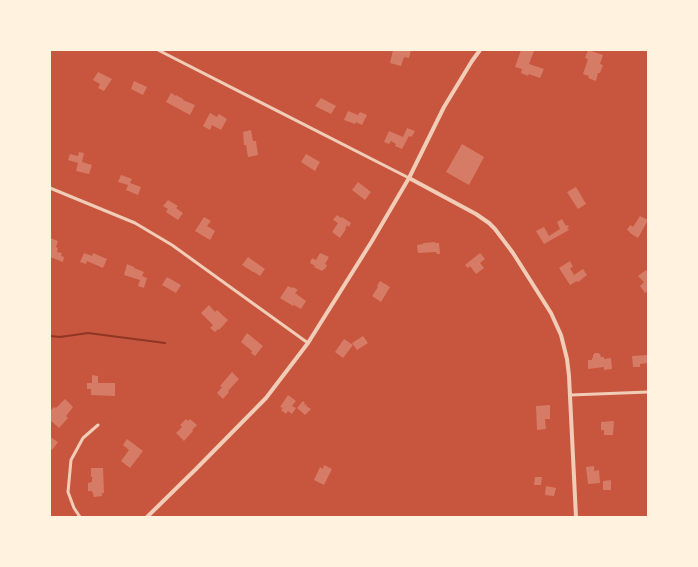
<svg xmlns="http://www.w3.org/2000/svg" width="698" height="567" font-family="Roboto,sans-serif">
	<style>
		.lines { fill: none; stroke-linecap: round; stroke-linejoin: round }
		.stream { stroke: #8f3625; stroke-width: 2 }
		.building { fill: #d67c66 }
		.minor { stroke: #f1ccb7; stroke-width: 3 }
		.tertiary { stroke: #f1ccb7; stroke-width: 4 }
	</style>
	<rect width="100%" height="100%" fill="#c8553d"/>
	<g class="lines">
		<path class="stream" d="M50,336L60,337L88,333L165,343"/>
	</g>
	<path class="building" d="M393,50H411L409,58L404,57L401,66L390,63Z
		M521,50L534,51L529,64L544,69L540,78L529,74L528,76L521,73L522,69L515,67Z
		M588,50L603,55L600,64L603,65L600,73H598L596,81L588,78L589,76L583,74L588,59L585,58Z
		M98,72L112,79L104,91L98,88L100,84L93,80Z
		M134,81L147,87L143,95L131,89Z
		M171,93L176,96V95L183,99V100L195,105L190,115L166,102Z
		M321,98L336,106L331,114L315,106Z
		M348,111L358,115L360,112L367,115L362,125L356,122L355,124L344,120Z
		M210,113L217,117L219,114L227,119L221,130L212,125L210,130L203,126Z
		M407,128L415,131L412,136L411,137L409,136L402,149L395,146L396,144L391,141L389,144L384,142L389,131L403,137Z
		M251,130L253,141H256L258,155L248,157L246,145H244L243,132Z
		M462,144L484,157L469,185L446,172Z
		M79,152L84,153L82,162L92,165L89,174L76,171L78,163L68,160L70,154L78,156Z
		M306,154L320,162L315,171L301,162Z
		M121,175L132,179L130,183L141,187L138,195L126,190L128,185L118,182Z
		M358,182L371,192L365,200L352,190Z
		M576,187L586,204L578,209L567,192Z
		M168,200L178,206L176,208L183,213L178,220L166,212L168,209L163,206Z
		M337,215L341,218L342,217L351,223L349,227L347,225L345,229H346L340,238L332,232L338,223L333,220Z
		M640,216L648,220L638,238L630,233V232L627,230L630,225L633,227Z
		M204,217L211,221L207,226L215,231L210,240L195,231Z
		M562,219L566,226L568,225L569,227L567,228L569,230L544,244L536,231L544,227L549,236L560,229L557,222Z
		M50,238L58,241L56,247L58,248L57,252L62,253L61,256L64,257L63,262L50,257Z
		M435,242V243H439L440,254H437L436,252L418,253L417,245L423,244V243Z
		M84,253L92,256L93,253L107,259L103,268L87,261L86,264L80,262Z
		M320,253L329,257L325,264L327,265L325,269H324L322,271L314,267L315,266L310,263L312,258L316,260Z
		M480,253L485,259L480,263L484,268L476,274L470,266L468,268L465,265Z
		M248,257L265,269L260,276L254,272H253L242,265Z
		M570,261L573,267L570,268L574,275L583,269L587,275L578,282L577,281L570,285L559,268Z
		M127,264L134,267V268L144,272L142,276L147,278L144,288L138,286L140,280L124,275Z
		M646,270L648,272V291L645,293L640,286L644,282L638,276Z
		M167,277L181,285L176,293L162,285Z
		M380,281L390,287L381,302L372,296L378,287L377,286Z
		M288,286L292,288L293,287L298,290L295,293L306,301L301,309L294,305L293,306L280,298Z
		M209,305L215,312L217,310L228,320L219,330L218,329L215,332L210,328L213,325L201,313Z
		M247,333L263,346L255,356L251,353L252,351L241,342Z
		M363,336L368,343L357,350L352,343Z
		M344,339L353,345L343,358L335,352Z
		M595,353H598L600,354L601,357H604V359L611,358L612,369L604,370V367L588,369V360H592V358H593V355Z
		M648,355V363L640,364V367H633L632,356Z
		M232,372L239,379L228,391L229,392L223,399L217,393L222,387L220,386Z
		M92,375L98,376V383H115V396L91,395V389H87V383H92Z
		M288,395L296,401L292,406L296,408L292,414L288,411L286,414L281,410L283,408L280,407Z
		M65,399L73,407L66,416L68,418L59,428L50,420V411L54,407L56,408Z
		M303,401L305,403L304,404L305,405L306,404L307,405L306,406L311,409L305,415L297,408Z
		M550,405V419H545L546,429L537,430L536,406Z
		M186,419L188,421L190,419L197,425L192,430L193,431L184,441L176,433L182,427L180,425Z
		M614,421L613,435H604V430H601V422Z
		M50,437L58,442L52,450L50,448Z
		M127,439L143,451L130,468L121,461L129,450L123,445Z
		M324,465L332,469L324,485L314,480L320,467L323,469Z
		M594,466V471L599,470L600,483L588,484L586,467Z
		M91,468H103L104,493H102V496L94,497L92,491H88V483L92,482V478H93V477H91Z
		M535,477H542L541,485H534Z
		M611,480V490H603V481Z
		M546,486L556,488L554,496L545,495Z"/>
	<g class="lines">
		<path class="minor" d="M158,50L409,178
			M50,188L135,223L172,245L308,343
			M571,395L648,392
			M80,517L74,508L68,492L71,460L83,438L98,425"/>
		<path class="tertiary" d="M409,178L476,214L489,223L495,229L513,253L551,313L561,335L567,359L569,376L576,517
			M147,517L196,469L266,398L308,343L372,241L409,178L444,107L472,61L480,50"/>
	</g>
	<rect width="698" height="567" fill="none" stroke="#fff3e0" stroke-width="102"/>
</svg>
